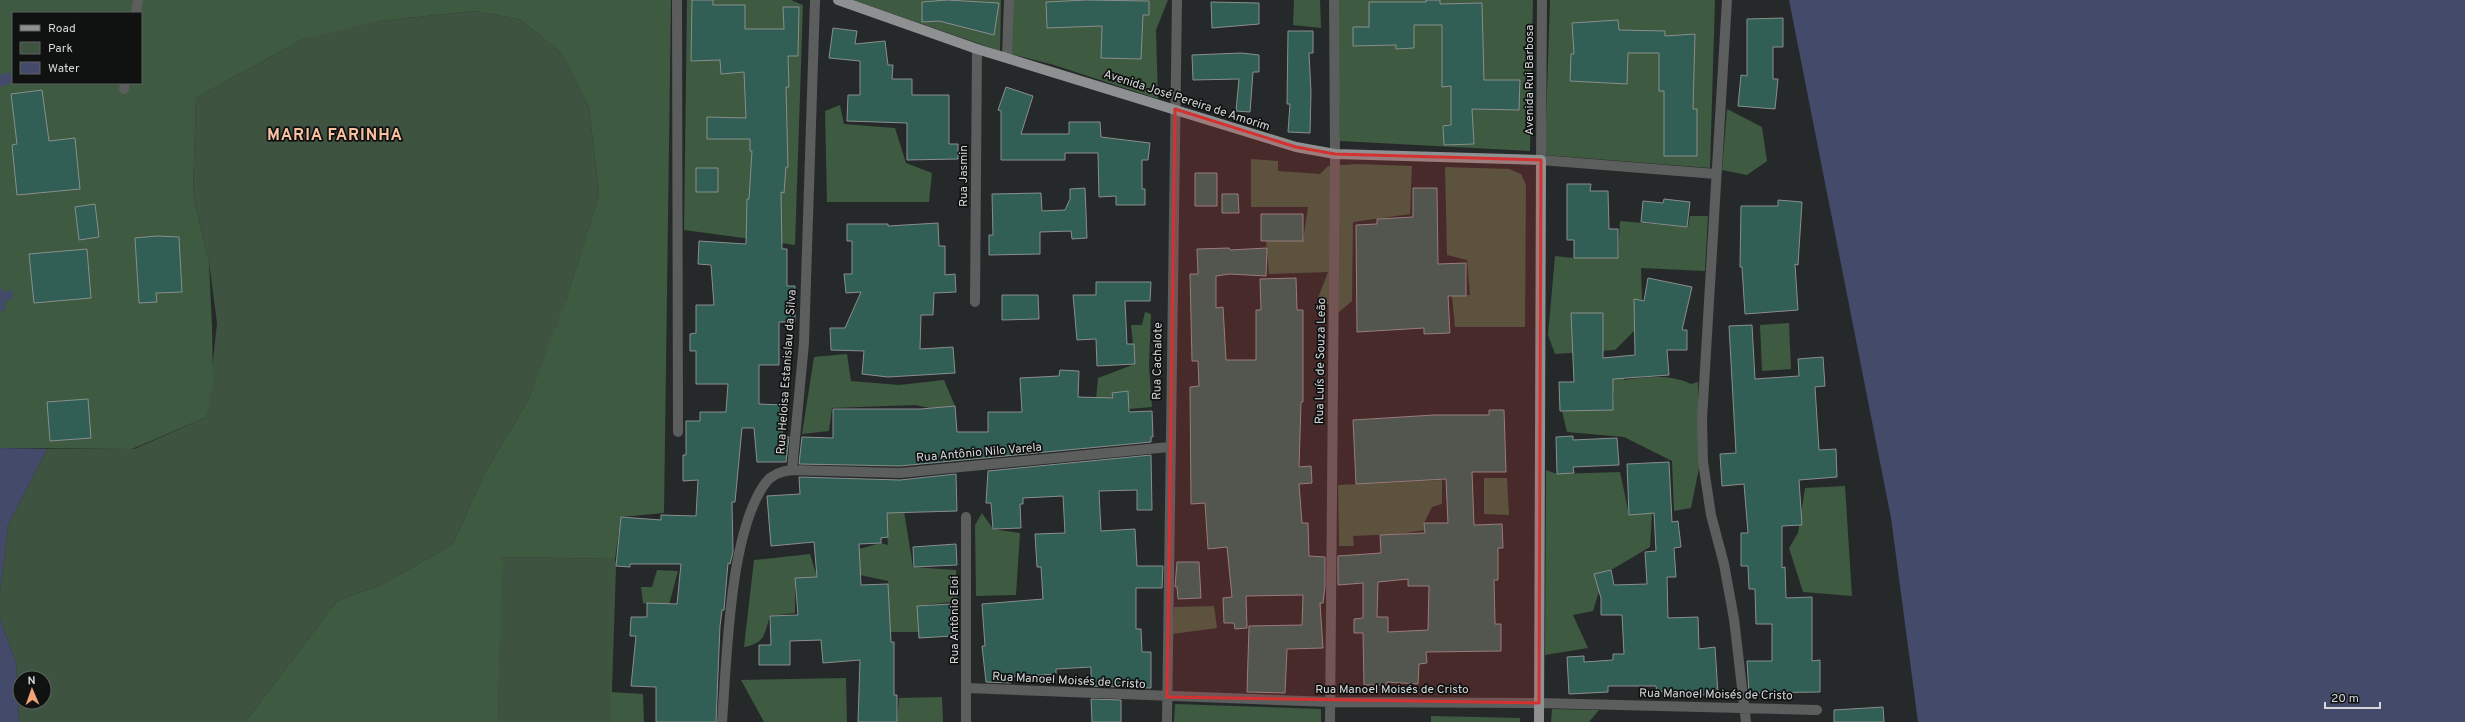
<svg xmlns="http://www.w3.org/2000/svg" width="2465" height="722" font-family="Overpass,sans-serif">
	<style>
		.green { fill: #3f5341; fill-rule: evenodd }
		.forest { fill: #3e5a41; fill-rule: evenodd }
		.water { fill: #444a69 }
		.building { fill: #315f56; stroke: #8a8e8d; fill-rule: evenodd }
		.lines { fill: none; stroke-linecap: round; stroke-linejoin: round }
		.minor { stroke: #5c5d5d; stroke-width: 10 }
		.major { stroke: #8e9091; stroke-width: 10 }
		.marked { fill: #d63131; fill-opacity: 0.2; stroke: #d63131; stroke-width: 3; stroke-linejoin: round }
		.labels { text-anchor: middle; stroke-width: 3.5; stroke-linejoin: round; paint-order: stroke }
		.street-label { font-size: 12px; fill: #d6d7d8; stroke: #101212 }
		.district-label { font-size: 16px; font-weight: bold; letter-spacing: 1px; fill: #fac0a0; stroke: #101212 }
	</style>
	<rect width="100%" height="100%" fill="#26292a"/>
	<path class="green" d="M476,11L521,20L562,54L589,107L599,194L564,308L528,400L485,472L453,544L385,583L337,601L245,722H19L16,663L0,619V592L8,525L47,449H134L207,417L217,323L209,262L193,195L196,98L301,40L369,22ZM20,678H44V702H20Z
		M501,557L615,559L616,566L611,722H498Z"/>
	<path class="forest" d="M0,0H671L664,513L621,517L615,559L502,557L498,722H245L337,601L385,583L453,544L485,472L528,400L567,298L599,194L589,107L562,54L521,20L476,11L379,21L301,40L196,98L193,195L209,262L212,326L213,381L207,417L132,449L0,448ZM13,13H141V83H13Z
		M687,0H791L803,5L795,245L684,230Z
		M853,0H1001L1000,51Z
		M1008,0H1168L1156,30L1158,99L1054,65L1011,54Z
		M1294,0H1320L1321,28L1293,25Z
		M1337,0H1533L1530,151L1340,141Z
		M1550,0H1715L1710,168L1545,155Z
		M840,105L844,124L895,128L906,163L932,173L929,202H827L825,111Z
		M1727,109L1762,127L1767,161L1747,175L1722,170Z
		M1251,159L1278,161V171L1320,174L1328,166L1357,164L1412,166L1410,214L1353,222L1352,301L1339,312L1318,298L1328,272L1269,274L1266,241H1303L1308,207H1251Z
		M1445,167L1509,169L1521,174L1526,185L1525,327H1455L1452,296L1470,295L1467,260L1447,255Z
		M1690,216H1708L1705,271L1641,268L1643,326L1635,330L1615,350L1555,354L1548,335L1555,256L1574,258H1618L1620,221L1688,227Z
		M1145,312L1151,314L1149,365L1152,407L1129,409L1127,391L1112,393L1114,410L1095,411L1098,378L1135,364L1131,325H1142Z
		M1789,323L1791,369L1762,371L1760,325Z
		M847,354L851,381L899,385L944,380L955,406L930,408L915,405L832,408L829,431L802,434L814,357Z
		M1623,354L1624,380C1648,377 1669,374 1691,384L1698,382L1699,468L1691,508L1674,511L1672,461L1624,437L1567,432L1562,411L1613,410L1614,393L1610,386Z
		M1546,470L1557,474L1620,472L1629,514L1652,513L1650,547L1611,570L1601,585L1593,611L1573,615L1588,648L1545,655Z
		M1484,478H1507L1509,515L1484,514Z
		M1442,480V504L1432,507L1424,523L1425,530L1398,534L1353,536L1354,546H1339L1338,485Z
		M1845,486L1852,596L1803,592L1789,548L1798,533L1805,488Z
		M904,511L913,567L956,570L958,601L917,606L919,632H890L888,581L860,575L859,549L881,543L888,545L885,513Z
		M982,513L993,529L1020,533L1016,595L976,596L975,525Z
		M810,554L817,577L795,578V613L770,616C764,635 765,643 744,647L754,560Z
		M657,570L678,571L669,605H651L643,603L641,587H652Z
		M1214,606L1217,628L1172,634L1174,607Z
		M846,678L847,722H764L741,680Z
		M611,692L643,694L644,722H611Z
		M942,697L943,722H897L899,698Z
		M1175,704L1321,709V722H1174Z
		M1552,709L1599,710L1589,722H1551Z
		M1431,716L1520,718V722H1431Z"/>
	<path class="water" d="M1789,0H2465V722H1918L1891,518Z
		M8,72L13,77V82L0,87V75Z
		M0,287L4,292L13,290V299L5,301L6,310L0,311Z
		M0,448L47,449L8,525L0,592Z
		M0,619L16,663L19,722H0Z"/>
	<path class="building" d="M692,0H713V5H745V29H784L783,7H799L798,56H788L789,87H786L788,167H786L784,193L781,192L782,249H787V286H795V322H779V365H759V404L783,405L782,436L789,437L786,462H757L754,428H742L735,502H732L733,552L730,564L728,563L724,610H722L720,626L716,722H656V687L631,686L636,636H630L631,617H647V603L677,604L681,564H630V567L616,566L621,517L661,520V515L696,516L698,480L683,481V455H686V421H700V412H726L728,384H696V351H690V334L696,333V305H714L711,265L698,264L699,241L746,244L747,199H749L752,151H750V139H707V117L746,118L744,72L721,74L720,60L691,61Z
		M947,0L999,3L994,35L939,21L922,22V2Z
		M1086,0L1149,1V15H1143L1141,59L1101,58L1102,26L1047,28L1046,2Z
		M1426,0H1440V4L1482,3L1484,80H1520L1519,110L1472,109L1474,144L1444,145L1443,126L1451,125V86L1442,87V25H1414V48L1396,49V45L1353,46V27H1369V2H1426Z
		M1211,2L1259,3V24L1212,28Z
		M1783,18V47H1773V79H1778L1775,109L1738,106L1741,75L1747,76V19Z
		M1618,20L1619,30L1665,31V36L1695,34L1693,109H1697V156H1664V91H1659V53H1628L1627,84L1570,81L1571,54H1574L1572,23Z
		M833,28L857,31L855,44L885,41L888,65H893L892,79H912V95H949V144H958V159L907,160V123L847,121L848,95H860V61L829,58Z
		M1288,31H1313V53H1309L1311,92L1310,133L1288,132L1290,104H1287Z
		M1241,53L1259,55V72H1253L1250,112L1236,111L1239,79L1193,80L1192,55Z
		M1006,87L1033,96L1021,134H1069V122H1100L1101,137L1150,143L1148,160H1142V189H1145V205H1116V196L1099,197L1098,153H1065V160H1001V111L998,110Z
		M42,90L49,141L75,138L80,189L17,195L12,145L17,144L11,94Z
		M696,168H718V192H696Z
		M1195,173H1217V206H1195Z
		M1567,184H1591L1590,191H1608L1609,229H1618V258H1574V240H1567Z
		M1085,188L1087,238L1072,239L1071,231L1040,232V254L989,255V235H993L992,194L1041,193L1042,211L1065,210L1070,199V189Z
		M1413,188H1437L1438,264L1466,263V296H1448L1450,333L1424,334V328L1357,332L1356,225L1377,224V219L1413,217Z
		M1222,194H1238L1239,213H1222Z
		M1664,199L1690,202L1687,227L1641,222L1643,201L1663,203Z
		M1778,200L1802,202L1798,265L1795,264L1798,310L1745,314L1742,267H1740L1741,206H1778Z
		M95,204L99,237L79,240L75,207Z
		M1261,214H1303V241H1261Z
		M938,223L939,246H945V275L955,274L956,292L934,293L933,315H921L920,349L953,347L955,373L888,377L862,374L864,351L831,350L830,328H845L861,292L846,293L844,274H852V241H847V224H888V226Z
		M157,236L179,237L182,292L156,293L157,302L139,303L135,238Z
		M1229,248L1230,250L1267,248L1266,276L1230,274L1216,276V308L1223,307L1226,360H1256V310H1261L1260,279L1296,278L1297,310H1303V402H1301L1299,467L1311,466L1312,483L1299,484L1302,523H1308L1309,556L1325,557V586L1323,603H1320L1323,648L1287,649L1285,693L1247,692L1249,626L1302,625L1303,595L1246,596L1247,628L1235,629L1234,623H1224L1223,598L1232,597L1227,547L1208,549L1205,503L1191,504L1190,387L1199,386L1198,361H1192L1190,274H1198L1197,249Z
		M87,249L91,298L34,303L29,254Z
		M1648,278L1692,287L1682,330H1687V350H1667L1669,375L1613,379V410L1560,411L1559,382H1574L1571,313H1603V358L1635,355L1634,299L1644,301Z
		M1096,282H1151L1150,301H1125L1127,344H1134L1135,364L1097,366L1096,339L1077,340L1073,295H1096Z
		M1002,295H1038L1039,319L1002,320Z
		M1752,325L1755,379L1799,376L1798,359L1823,357L1825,386L1815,387L1819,450L1836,449L1837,477L1799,480L1802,525L1782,526V568L1785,567L1786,598L1812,597V661L1820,660V692L1749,693L1747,661H1772V624H1756L1755,589H1749L1748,566H1741V533H1748L1744,484L1722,486L1720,454L1736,453L1729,326Z
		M1060,370L1079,371L1078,397L1113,398L1112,393L1128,391L1129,412L1152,411L1153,437H1151V442L900,466L799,464L802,437L833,438V409H921L955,406L957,432H988V412H1022L1020,378L1059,376Z
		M88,399L91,438L50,441L47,402Z
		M1489,410H1504L1506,472H1472L1474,525L1502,524L1503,548H1498V580H1494L1495,624H1501V651L1426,652L1427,663L1419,664L1418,684L1387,682V685H1364L1363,633H1354V619L1363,618V583L1338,585V556L1381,553L1380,535L1425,533L1424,523H1448L1446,479L1356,484L1353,420L1434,415H1489ZM1408,579V586H1429L1428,630L1388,632V617H1377L1378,582Z
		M1573,436V440L1617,438L1619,465L1573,467L1574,473L1557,474L1556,437Z
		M1151,455L1152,510H1137V490L1099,491L1101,531L1135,529L1137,566H1163L1162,588H1136V629H1141L1142,652H1151V688L1091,686V667L1056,669V674L1010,677L1011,683L986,682L982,646H985L982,604L1043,599L1041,567H1037L1035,534L1065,533L1063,496L1023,498V504H1020L1021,528L993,529L991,503H986L988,471Z
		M1669,462L1672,522L1678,521L1681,547L1674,548L1676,577H1667L1668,618L1698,617L1699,649L1715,647L1718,694L1685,696V690L1657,692L1656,686H1608V692L1569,694L1567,657L1584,656V662L1613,660V654H1624L1622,615H1601V598L1594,574L1611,570L1614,585L1647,584L1645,552L1656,551L1654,513L1629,515L1627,464Z
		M956,474L957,511L887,513L888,537L881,538V543L859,544L861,585L888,584L891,642H894V695H897V722H858L860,660L823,663L821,640L790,641V665H759V645H771L770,616L798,615L795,578L817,577L814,542L771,546L767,496L800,494L799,477L900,480Z
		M956,544L957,565L914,567L913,547Z
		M1177,562H1199L1201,598L1178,599L1177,587H1175Z
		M950,604L952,636L919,638L917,606Z
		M1091,699L1121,700V722H1092Z
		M1883,707L1884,722H1834V710Z"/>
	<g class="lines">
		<path class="minor" d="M677,0L678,432
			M1542,0L1541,160L1716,174
			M1727,0L1702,419L1703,462L1711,515L1724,564L1734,619L1746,722
			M136,13L138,0
			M1007,57L1009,0
			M124,89L125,83
			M975,302L977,49
			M792,470L900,473L1169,447
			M966,517V722
			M967,688L1330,702L1539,703L1817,710
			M722,722C727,659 729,536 764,485C771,474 781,471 792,470L804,343L815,0
			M1167,722L1177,0
			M1330,722L1335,154L1334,0"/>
		<path class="major" d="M838,0L977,49L1296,147L1335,154L1541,160L1539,722"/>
	</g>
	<path class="marked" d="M1175,109L1296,147L1335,154L1541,160L1539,703L1167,697Z"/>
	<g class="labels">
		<g class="street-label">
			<text transform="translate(1529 80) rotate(-90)" y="4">Avenida Rui Barbosa</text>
			<text transform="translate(1187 100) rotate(18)" y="4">Avenida José Pereira de Amorim</text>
			<text transform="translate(963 176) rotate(-90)" y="4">Rua Jasmin</text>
			<text transform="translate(1157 361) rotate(-89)" y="4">Rua Cachalote</text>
			<text transform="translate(1320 361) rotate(-89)" y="4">Rua Luís de Souza Leão</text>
			<text transform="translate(786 372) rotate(-86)" y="4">Rua Heloisa Estanislau da Silva</text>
			<text transform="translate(979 452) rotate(-5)" y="4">Rua Antônio Nilo Varela</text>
			<text transform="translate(954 620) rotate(-90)" y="4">Rua Antônio Eloi</text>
			<text transform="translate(1069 680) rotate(3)" y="4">Rua Manoel Moisés de Cristo</text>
			<text x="1392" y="693">Rua Manoel Moisés de Cristo</text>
			<text transform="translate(1716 694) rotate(1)" y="4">Rua Manoel Moisés de Cristo</text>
		</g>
		<g class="district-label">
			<text x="335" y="140">MARIA FARINHA</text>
		</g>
	</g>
	<rect x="12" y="12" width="130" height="72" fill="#101212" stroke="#5f6161"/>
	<rect x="20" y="25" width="20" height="6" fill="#8e9091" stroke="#5f6161"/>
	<text x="48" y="32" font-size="12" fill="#d6d7d8">Road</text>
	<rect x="20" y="42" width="20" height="12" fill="#3f5341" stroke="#5f6161"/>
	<text x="48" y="52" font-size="12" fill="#d6d7d8">Park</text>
	<rect x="20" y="62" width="20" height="12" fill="#444a69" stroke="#5f6161"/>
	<text x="48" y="72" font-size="12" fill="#d6d7d8">Water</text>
	<g transform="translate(32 690) rotate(358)"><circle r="19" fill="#101212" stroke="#5f6161"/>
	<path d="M0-3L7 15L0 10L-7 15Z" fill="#efa377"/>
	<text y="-6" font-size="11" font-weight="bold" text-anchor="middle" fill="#d6d7d8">N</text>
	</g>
	<path d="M2325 702v6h55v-6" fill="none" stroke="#d6d7d8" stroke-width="2"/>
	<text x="2331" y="702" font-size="12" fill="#d6d7d8" stroke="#101212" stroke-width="3" paint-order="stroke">20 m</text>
</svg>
